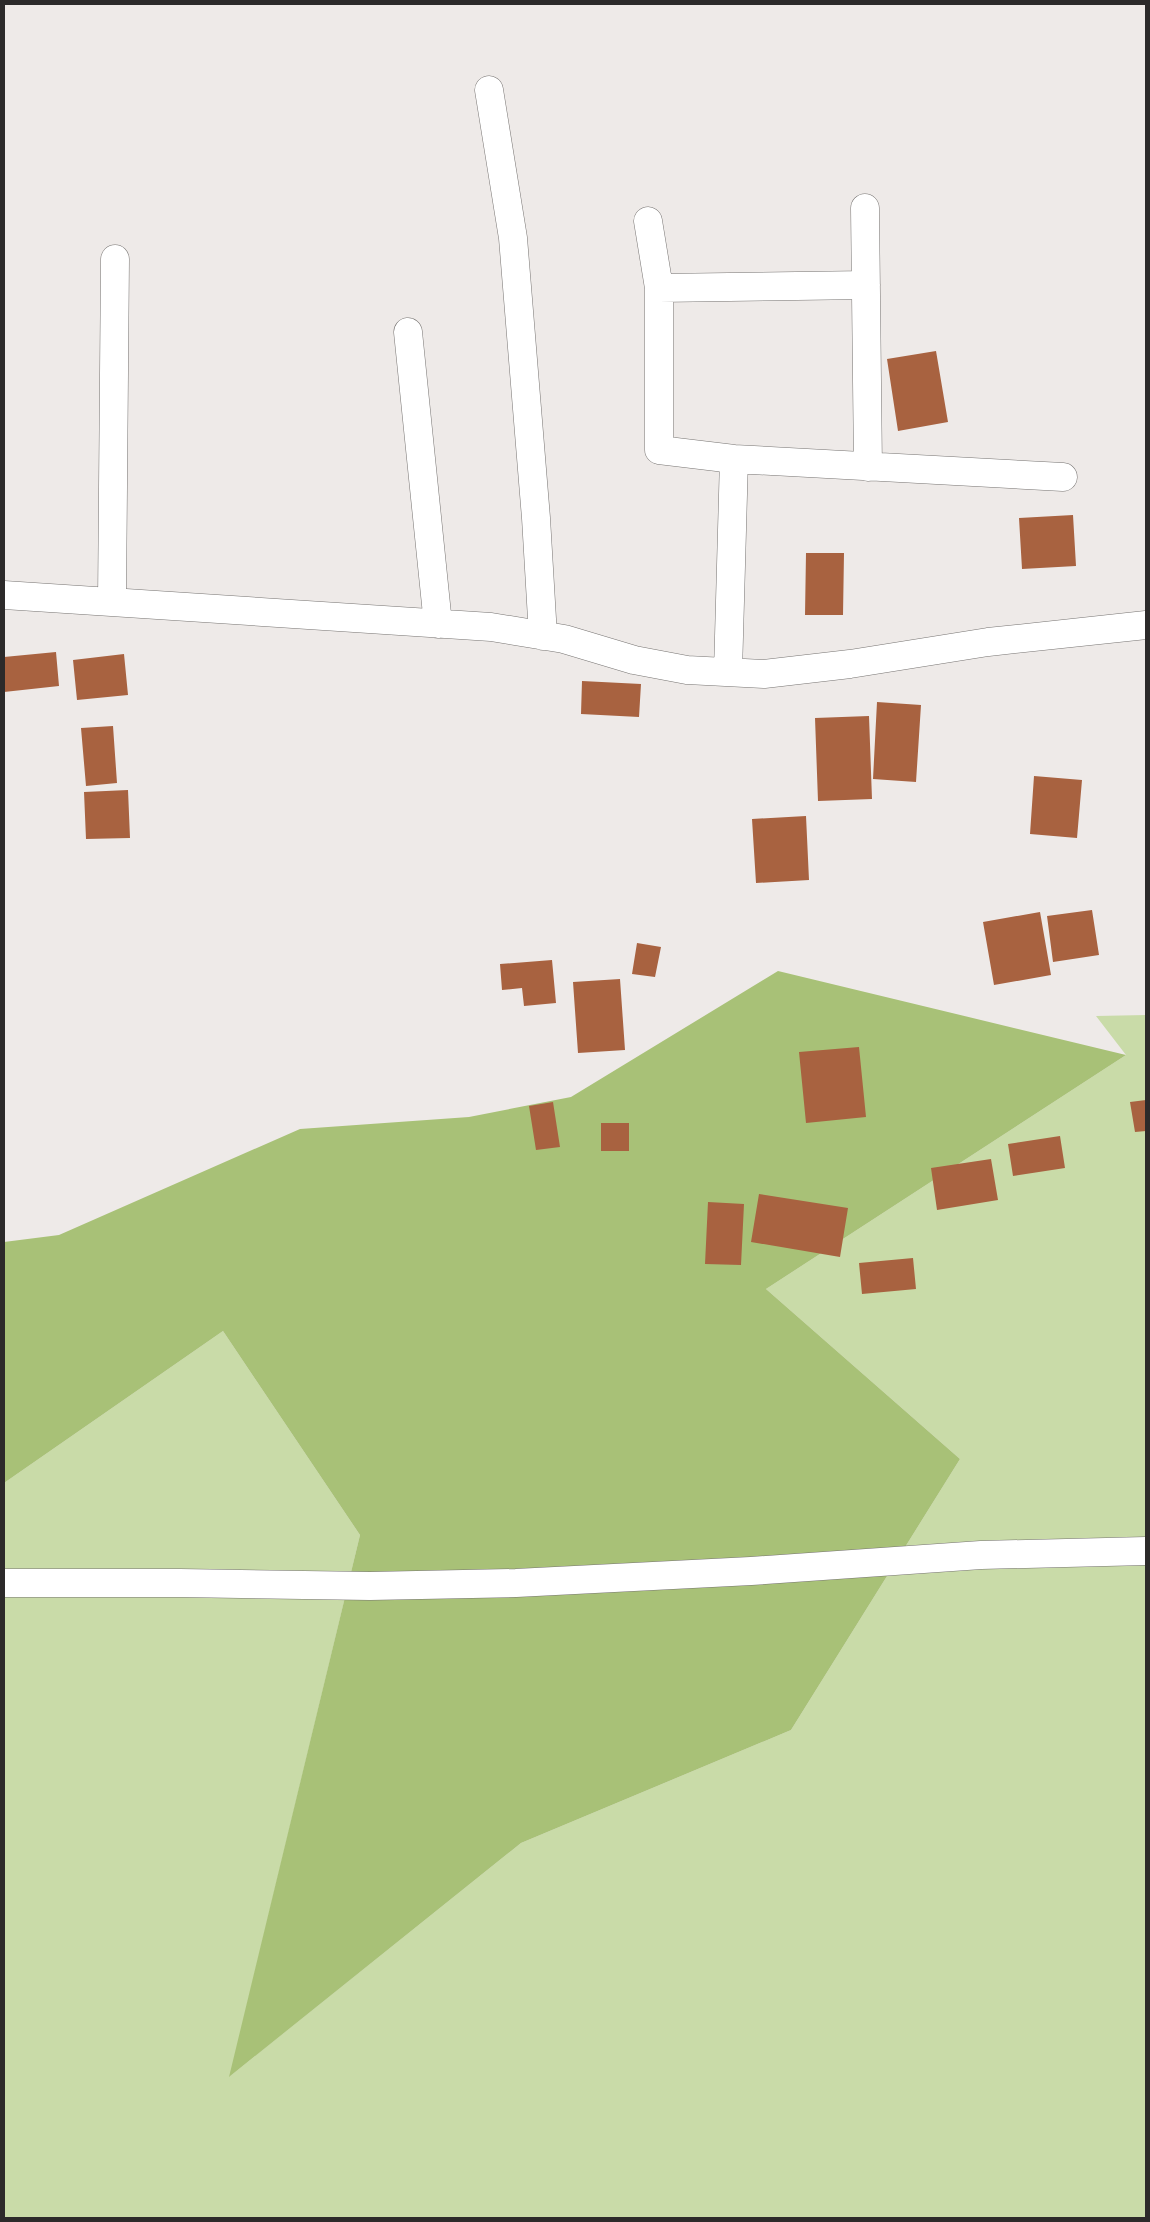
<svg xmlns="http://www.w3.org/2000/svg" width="1150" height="2222" font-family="Merriweather,serif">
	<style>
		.green { fill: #c9dba8 }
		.forest { fill: #a8c177 }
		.building { fill: #a86240 }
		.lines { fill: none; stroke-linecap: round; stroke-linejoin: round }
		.street-casing { stroke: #777472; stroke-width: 29 }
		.secondary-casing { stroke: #777472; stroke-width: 29 }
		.street { stroke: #fff; stroke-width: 28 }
		.secondary { stroke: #fff; stroke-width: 28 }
	</style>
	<rect width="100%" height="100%" fill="#eeeae8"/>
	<path class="green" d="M1146,1015V2218H4V1483L223,1331L360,1535L230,2076L521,1843L791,1730L960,1459L766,1289L1126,1055L1096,1016Z"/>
	<path class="forest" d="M778,971L1126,1055L766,1289L960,1459L791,1730L521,1843L229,2077L360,1535L223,1331L4,1483V1242L59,1235L300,1129L469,1117L571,1097Z"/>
	<path class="building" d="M936,351L948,422L898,431L887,359Z
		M1073,515L1076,566L1022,569L1019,518Z
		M806,553H844L843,615H805Z
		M56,652L59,686L4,692V657Z
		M124,654L128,695L77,700L73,660Z
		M582,681L641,684L639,717L581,714Z
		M877,702L921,705L916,782L873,779Z
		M869,716L872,799L818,801L815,718Z
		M113,726L117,783L86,786L81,728Z
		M1034,776L1082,780L1077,838L1030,834Z
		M128,790L130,838L86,839L84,792Z
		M806,816L809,880L756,883L752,819Z
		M1092,910L1099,955L1053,962L1047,916Z
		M1040,912L1051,975L994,985L983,922Z
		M637,943L661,947L655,977L632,974Z
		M552,960L556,1003L524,1006L522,988L502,990L500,964Z
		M620,979L625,1050L578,1053L573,982Z
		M859,1047L866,1117L806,1123L799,1052Z
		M1146,1100V1131L1135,1132L1130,1102Z
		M553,1102L560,1147L536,1150L529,1106Z
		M601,1123H629V1151H601Z
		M1060,1136L1065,1168L1013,1176L1008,1144Z
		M991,1159L998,1200L937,1210L931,1168Z
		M759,1194L848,1208L840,1257L751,1242Z
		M708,1202L744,1204L741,1265L705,1264Z
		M913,1258L916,1289L862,1294L859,1263Z"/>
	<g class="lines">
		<g class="street-casing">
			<path id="street" d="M489,90L513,238L536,518L543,636
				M865,208L868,467
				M648,221L659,288V450L734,459L1063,477
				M659,288L866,285
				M408,332L438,624
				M4,595L491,627L564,639L634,660L687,670L764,674L850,664L988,642L1146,625
				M112,601L115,259
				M728,672L734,459"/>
		</g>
		<g class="secondary-casing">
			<path id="secondary" d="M4,1583H180L370,1586L516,1583L751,1571L981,1555L1146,1551"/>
		</g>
		<use href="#street" class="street"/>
		<use href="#secondary" class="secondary"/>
	</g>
	<rect width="1150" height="2222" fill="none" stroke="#2c2a2a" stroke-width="10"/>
</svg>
